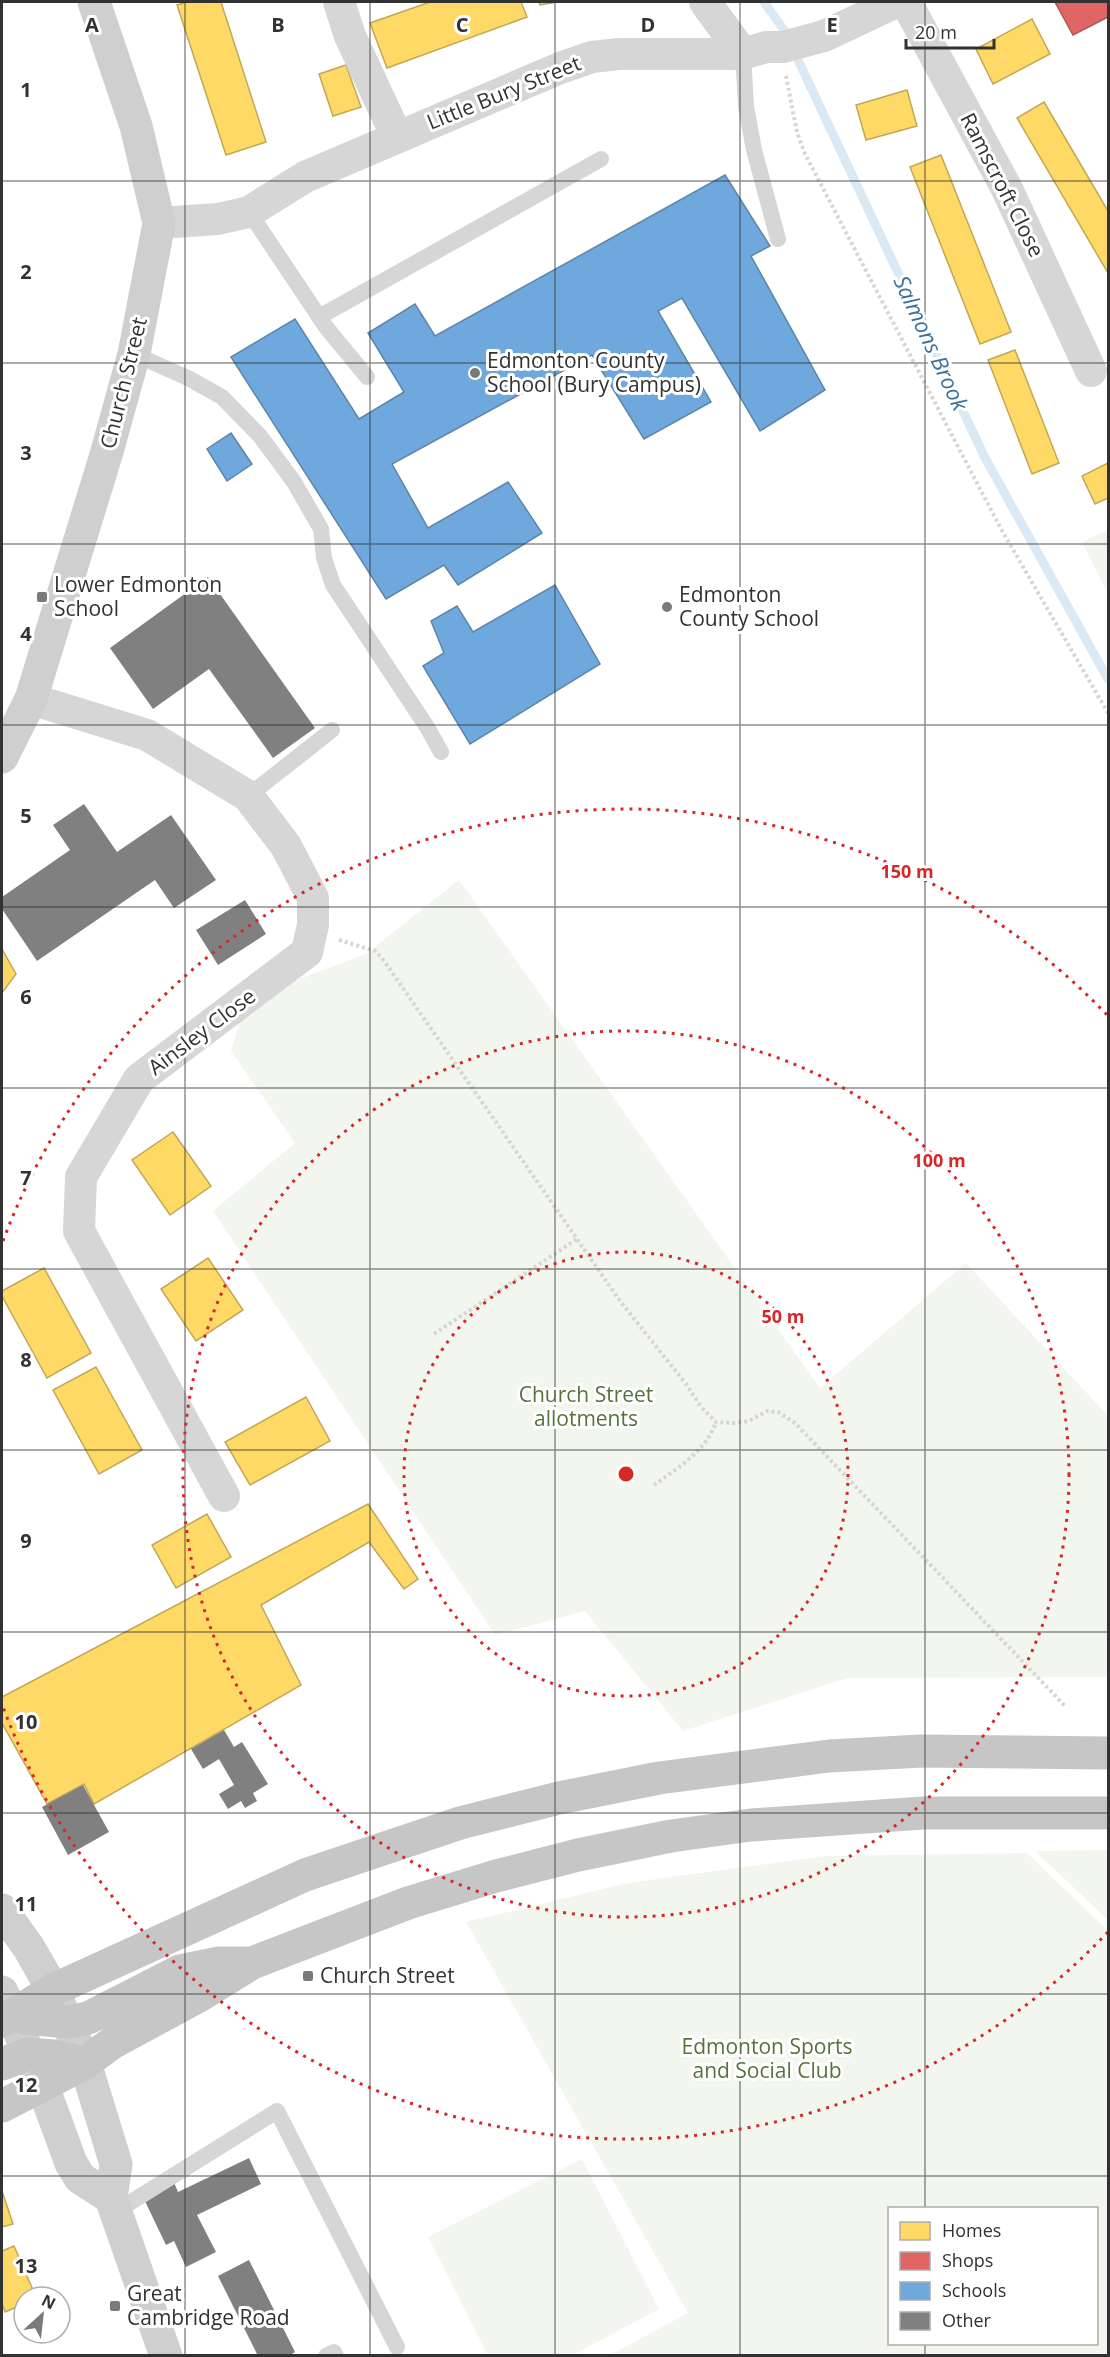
<svg xmlns="http://www.w3.org/2000/svg" width="1110" height="2357" font-family="'Open Sans',sans-serif">
	<style>
		.green { fill: #f2f6ee; fill-rule: evenodd }
		.homes { fill: #ffd966; stroke: #c2a756; stroke-width: 1.5 }
		.shops { fill: #e06666; stroke: #ac5656; stroke-width: 1.5 }
		.schools { fill: #6fa8dc; stroke: #5d85a9; stroke-width: 1.5 }
		.lines { fill: none; stroke-linecap: round; stroke-linejoin: round }
		.stream { stroke: #dbe9f4; stroke-width: 9 }
		.building { fill: #808080 }
		.path { stroke: #d6d6d6; stroke-width: 4; stroke-dasharray: 3 3; stroke-linecap: butt }
		.service { stroke: #d6d6d6; stroke-width: 16 }
		.minor { stroke: #d6d6d6; stroke-width: 32 }
		.secondary { stroke: #cfcfcf; stroke-width: 33 }
		.trunk { stroke: #c6c6c6; stroke-width: 33 }
		.grid { fill: none; stroke: #323232; stroke-width: 1.5; stroke-opacity: 0.55 }
		.ring { fill: none; stroke: #d62828; stroke-width: 3; stroke-dasharray: 3 6 }
		.poi-dot { fill: #7a7a7a; stroke: #fff; stroke-width: 2 }
		.labels { text-anchor: middle; stroke-width: 6; stroke-linejoin: round; paint-order: stroke }
		.street-label { font-size: 21px; fill: #323232; stroke: #fff }
		.poi-label { font-size: 21px; fill: #323232; stroke: #fff; text-anchor: start }
		.park-label { font-size: 21px; fill: #53733b; stroke: #fff }
		.water-label { font-size: 22px; font-style: italic; fill: #38719c; stroke: #fff }
		.grid-label { font-size: 20px; text-anchor: middle; font-weight: bold; fill: #323232; stroke: #fff; stroke-width: 6; stroke-linejoin: round; paint-order: stroke }
		.centre { fill: #d62828; stroke: #fff; stroke-width: 3 }
		.ring-label { font-size: 18px; text-anchor: middle; font-weight: bold; fill: #d62828; stroke: #fff; stroke-width: 6; stroke-linejoin: round; paint-order: stroke }
	</style>
	<rect width="100%" height="100%" fill="#fff"/>
	<path class="green" d="M1108,530V594L1082,542Z
		M459,880L820,1388L966,1263L1108,1416V1677L847,1678L683,1731L585,1611L495,1635L213,1211L295,1143L231,1051L247,999L366,954Z
		M1108,1850V1920L1035,1851Z
		M1027,1853L1108,1931V2355H610L688,2313L466,1922L628,1883L825,1856ZM1096,2208V2344H890V2208Z
		M582,2159L659,2309L573,2355H488L428,2237Z"/>
	<path class="homes" d="M187,2H221L266,142L226,155L177,5Z
		M430,2H521L527,17L387,68L370,23Z
		M539,2H557L540,5Z
		M1032,19L1050,54L993,84L976,49Z
		M346,65L361,107L333,116L319,74Z
		M907,90L917,126L866,140L856,105Z
		M1044,102L1108,211V273L1017,118Z
		M941,155L1011,332L980,344L910,167Z
		M1015,350L1059,463L1032,474L988,360Z
		M1108,463V498L1095,504L1082,476Z
		M2,949L16,974L2,993Z
		M173,1132L211,1186L170,1215L132,1160Z
		M208,1258L243,1310L196,1341L161,1289Z
		M44,1268L91,1353L47,1378L2,1296V1291Z
		M96,1367L142,1450L99,1474L53,1390Z
		M306,1397L330,1441L250,1485L225,1442Z
		M368,1504L418,1579L404,1589L369,1542L261,1605L301,1685L94,1804L84,1784L47,1804L2,1723V1697Z
		M207,1514L231,1557L176,1588L152,1545Z
		M2,2191L13,2224L2,2227Z
		M14,2246L36,2297H24V2304L5,2312L2,2303V2251Z"/>
	<path class="shops" d="M1055,2H1108V17L1073,35Z"/>
	<path class="schools" d="M725,175L770,246L751,256L825,390L760,431L682,298L658,311L711,402L644,439L592,355L392,464L428,528L508,482L542,533L458,585L444,565L386,599L231,357L295,319L359,419L404,392L368,333L415,304L435,336Z
		M231,433L252,464L227,481L207,449Z
		M555,585L600,664L470,744L423,666L444,653L431,621L457,606L473,632Z"/>
	<g class="lines">
		<path class="stream" d="M764,2L784,30L985,458L1108,679"/>
	</g>
	<path class="building" d="M208,577L315,728L273,758L209,669L153,709L110,648Z
		M84,804L117,852L171,815L216,880L174,908L155,880L37,961L2,909V897L70,850L53,825Z
		M245,900L266,934L218,965L196,930Z
		M224,1730L234,1747L242,1742L268,1784L253,1793L257,1801L245,1808L241,1801L228,1809L219,1794L234,1785L219,1759L203,1769L191,1749Z
		M83,1785L109,1832L68,1855L42,1807Z
		M249,2158L261,2184L197,2215L216,2252L186,2267L174,2241L166,2245L142,2195L173,2180L178,2192Z
		M249,2260L295,2352L289,2356H258L218,2276Z"/>
	<g class="lines">
		<path class="path" d="M786,76L797,132L805,154L1001,529L1108,713
			M339,940L375,951L382,958L620,1301L686,1384L701,1407L716,1422L735,1423L749,1421L767,1411L778,1412L795,1423L1066,1707
			M434,1334L577,1239
			M654,1485C679,1467 706,1451 716,1422"/>
		<path class="service" d="M743,54L746,106L754,150L778,239
			M249,212L326,327L367,377
			M319,317L601,159
			M134,354L188,378L222,397L260,436L294,482L321,529L324,558L333,585L427,727L441,752
			M248,796L332,730
			M115,2212L277,2111L397,2347
			M326,2356L334,2352L336,2356"/>
		<path class="minor" d="M339,2L350,36L397,137
			M705,2L743,54
			M906,2L1007,189L1091,371
			M159,223L218,219L249,212L305,177L560,68L592,57L619,54H743L766,47H783L824,36L896,2
			M31,699L147,735L248,796L286,846L313,898V925L307,952L139,1079L81,1177L79,1231L224,1496"/>
		<path class="secondary" d="M2,757L31,699L106,455L134,354L159,223L136,126L94,2
			M2,1910L29,1948L53,1990L85,2063L116,2164L111,2198L166,2356
			M2,1992L42,2084L71,2163L80,2178L111,2198"/>
		<path class="trunk" d="M13,2014L24,2018L69,2022L88,2018L180,1971L219,1963H251
			M2,2021L53,1990L305,1875L460,1823L559,1798L659,1778L829,1756L921,1751L1108,1753
			M2,2064L28,2054L54,2056L85,2063
			M2,2106L85,2063L112,2043L199,1996L252,1963L408,1903L496,1876L578,1855L671,1836L751,1825L923,1813H1108"/>
	</g>
	<path class="grid" d="M185,2V2356M370,2V2356M555,2V2356M740,2V2356M925,2V2208M2,181H1108M2,363H1108M2,544H1108M2,725H1108M2,907H1108M2,1088H1108M2,1269H1108M2,1450H1108M2,1632H1108M2,1813H1108M2,1994H1108M2,2176H1108M925,2344V2356"/>
	<g class="ring">
		<circle cx="626" cy="1474" r="222"/>
		<circle cx="626" cy="1474" r="443"/>
		<path d="M1108 1932A665 665 0 0 1 3 1707M3 1241A665 665 0 0 1 1108 1016"/>
	</g>
	<g class="poi-dot">
		<circle cx="475" cy="373" r="6"/>
		<rect x="36" y="591" width="12" height="12" rx="3"/>
		<circle cx="667" cy="607" r="6"/>
		<rect x="302" y="1970" width="12" height="12" rx="3"/>
		<rect x="109" y="2300" width="12" height="12" rx="3"/>
	</g>
	<g class="labels">
		<g class="street-label">
			<text transform="translate(504 93) rotate(-22)" y="7">Little Bury Street</text>
			<text transform="translate(1002 185) rotate(63)" y="7">Ramscroft Close</text>
			<text transform="translate(124 383) rotate(-76)" y="7">Church Street</text>
			<text transform="translate(202 1032) rotate(-37)" y="7">Ainsley Close</text>
		</g>
		<g class="poi-label">
			<text x="487" y="368">Edmonton County<tspan x="487" dy="24">School (Bury Campus)</tspan></text>
			<text x="54" y="592">Lower Edmonton<tspan x="54" dy="24">School</tspan></text>
			<text x="679" y="602">Edmonton<tspan x="679" dy="24">County School</tspan></text>
			<text x="320" y="1983">Church Street</text>
			<text x="127" y="2301">Great<tspan x="127" dy="24">Cambridge Road</tspan></text>
		</g>
		<g class="park-label">
			<text x="586" y="1402">Church Street<tspan x="586" dy="24">allotments</tspan></text>
			<text x="767" y="2054">Edmonton Sports<tspan x="767" dy="24">and Social Club</tspan></text>
		</g>
		<g class="water-label">
			<text transform="translate(931 343) rotate(65)" y="8">Salmons Brook</text>
		</g>
	</g>
	<g class="grid-label">
		<text x="92" y="32">A</text>
		<text x="278" y="32">B</text>
		<text x="462" y="32">C</text>
		<text x="648" y="32">D</text>
		<text x="832" y="32">E</text>
		<text x="26" y="97">1</text>
		<text x="26" y="279">2</text>
		<text x="26" y="460">3</text>
		<text x="26" y="641">4</text>
		<text x="26" y="823">5</text>
		<text x="26" y="1004">6</text>
		<text x="26" y="1185">7</text>
		<text x="26" y="1367">8</text>
		<text x="26" y="1548">9</text>
		<text x="26" y="1729">10</text>
		<text x="26" y="1911">11</text>
		<text x="26" y="2092">12</text>
		<text x="26" y="2273">13</text>
	</g>
	<circle cx="626" cy="1474" r="9" class="centre"/>
	<g class="ring-label">
		<text x="907" y="878">150 m</text>
		<text x="939" y="1167">100 m</text>
		<text x="783" y="1323">50 m</text>
	</g>
	<rect width="1110" height="2357" fill="none" stroke="#323232" stroke-width="6"/>
	<rect x="888" y="2207" width="210" height="138" fill="#ffffff" stroke="#adadad" stroke-width="1.5"/>
	<rect x="900" y="2222" width="30" height="18" fill="#ffd966" stroke="#adadad" stroke-width="1.5"/>
	<text x="942" y="2237" font-size="18" fill="#323232">Homes</text>
	<rect x="900" y="2252" width="30" height="18" fill="#e06666" stroke="#adadad" stroke-width="1.5"/>
	<text x="942" y="2267" font-size="18" fill="#323232">Shops</text>
	<rect x="900" y="2282" width="30" height="18" fill="#6fa8dc" stroke="#adadad" stroke-width="1.5"/>
	<text x="942" y="2297" font-size="18" fill="#323232">Schools</text>
	<rect x="900" y="2312" width="30" height="18" fill="#808080" stroke="#adadad" stroke-width="1.5"/>
	<text x="942" y="2327" font-size="18" fill="#323232">Other</text>
	<g transform="translate(42 2315) rotate(27)"><circle r="28" fill="#ffffff" stroke="#adadad" stroke-width="1.5"/>
	<path d="M0-4.5L10 22L0 15L-10 22Z" fill="#7a7a7a"/>
	<text y="-9" font-size="16" font-weight="bold" text-anchor="middle" fill="#323232">N</text>
	</g>
	<path d="M906 39v9h88v-9" fill="none" stroke="#323232" stroke-width="3"/>
	<text x="915" y="39" font-size="18" fill="#323232" stroke="#ffffff" stroke-width="4.5" paint-order="stroke">20 m</text>
</svg>
